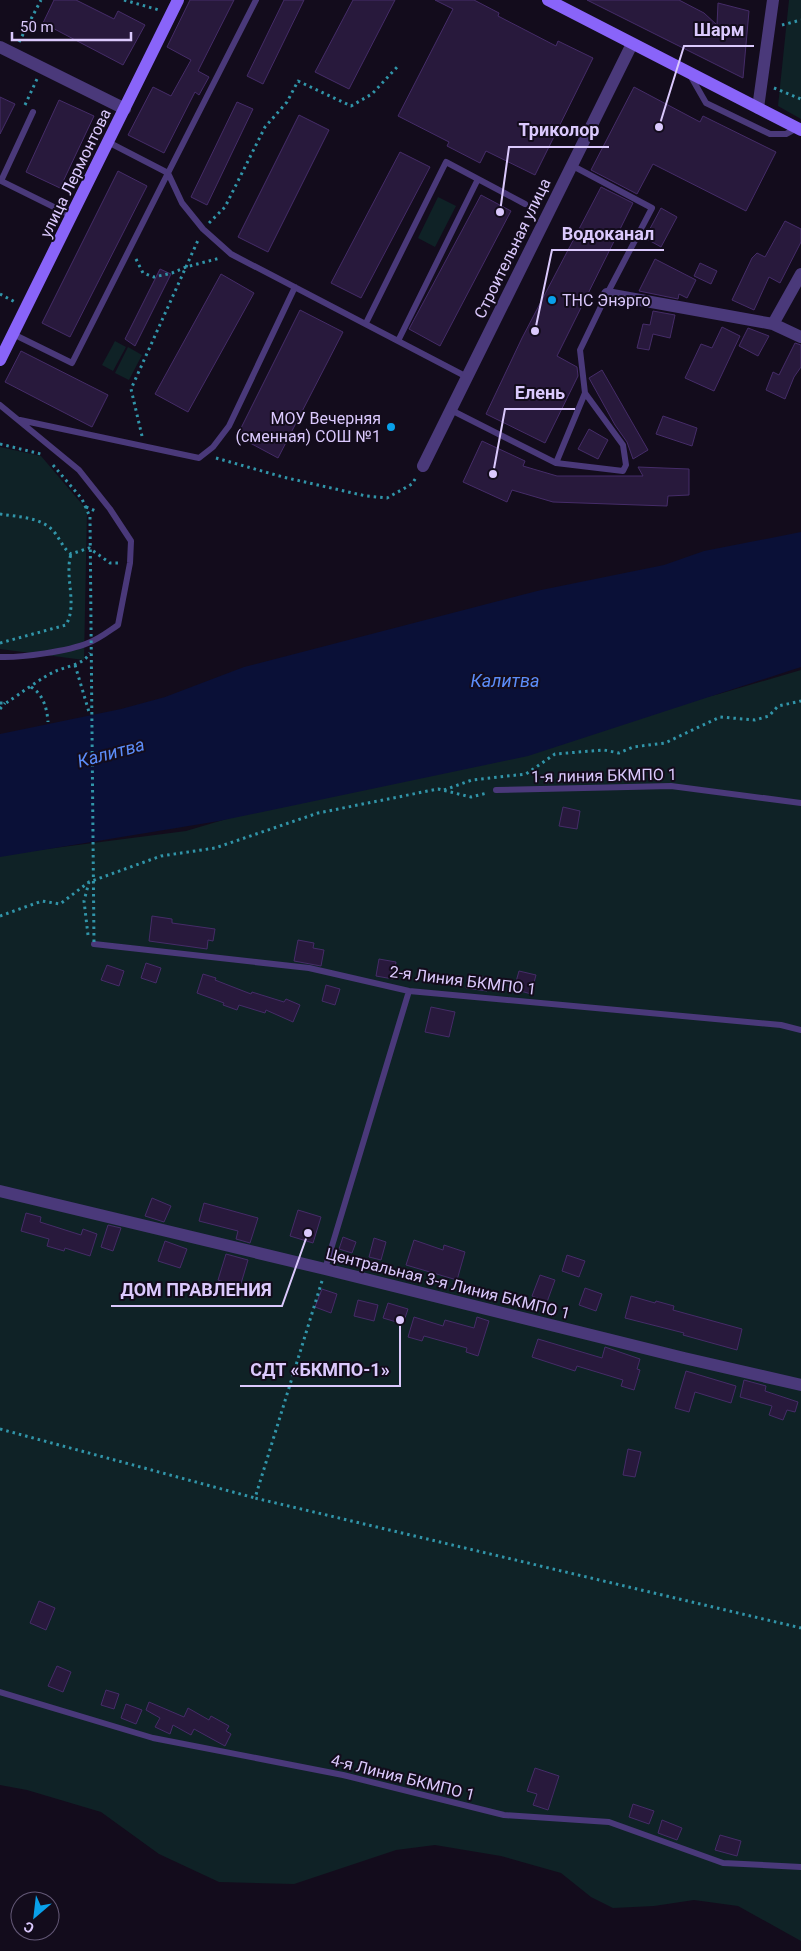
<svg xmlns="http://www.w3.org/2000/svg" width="801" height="1951" font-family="Roboto,sans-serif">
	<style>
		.green { fill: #0f2226 }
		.water { fill: #0a1037 }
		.building { fill: #28193c; stroke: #452c68 }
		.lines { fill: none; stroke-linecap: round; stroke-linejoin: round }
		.path { stroke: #3195a9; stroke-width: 3; stroke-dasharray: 2.5 4; stroke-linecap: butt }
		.lane { stroke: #4a397a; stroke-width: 6 }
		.street { stroke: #4a397a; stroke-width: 12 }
		.secondary { stroke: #8964f9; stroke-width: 12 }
		.path-bridge { stroke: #3195a9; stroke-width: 3; stroke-dasharray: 2.5 4; stroke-linecap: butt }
		.poi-dot { fill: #09a0ea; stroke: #130c1c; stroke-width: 2 }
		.labels { text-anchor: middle; stroke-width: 4; stroke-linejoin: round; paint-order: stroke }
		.street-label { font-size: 16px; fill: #dbc9fd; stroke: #130c1c }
		.poi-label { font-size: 16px; fill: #dbc9fd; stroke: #130c1c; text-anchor: start }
		.water-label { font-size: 18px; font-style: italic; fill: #5c8df9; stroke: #130c1c }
		.leader { fill: none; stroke: #dbc9fd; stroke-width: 2 }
		.callout-dot { fill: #dbc9fd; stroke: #130c1c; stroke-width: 2 }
		.callout-label { font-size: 18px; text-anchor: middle; font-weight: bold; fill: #dbc9fd; stroke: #130c1c; stroke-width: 4; stroke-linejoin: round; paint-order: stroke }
	</style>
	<rect width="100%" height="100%" fill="#130c1c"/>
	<path class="green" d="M789,0H801V119L778,106Z
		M438,197L456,206L435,247L418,238Z
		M115,341L126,347L113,371L102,365Z
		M128,347L142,355L129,380L115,373Z
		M0,447L41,456L87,510L84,660L0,649Z
		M801,670V1941L738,1906L694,1900L654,1906L613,1908L591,1897L561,1873L501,1856L435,1845L396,1850L294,1884L219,1882L159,1854L101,1812L27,1790L0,1785V855L186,831L321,791L719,694Z"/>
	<path class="water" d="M801,532V667L528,756L219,821L0,857V734L121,709L165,697L244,667L541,590L664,565L704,551Z"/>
	<path class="building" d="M54,0H76L114,19L118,11L145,25L123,65L43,23Z
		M190,0H234L198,71L209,77L199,95L195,92L164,153L128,135L153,87L171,96L191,60L167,47Z
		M284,0H304L263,84L247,76Z
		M353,0H395L349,89L315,72Z
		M435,0H474L499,13L498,16L556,46L558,41L593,58L535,175L486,151L480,163L447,146L449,142L398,116L453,9Z
		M587,0H679L704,13L717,25L718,3L749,11L743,78Z
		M634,87L700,122L703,116L776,152L746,211L653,164L637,194L591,170Z
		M0,97L15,104L0,134Z
		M59,100L94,116L60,188L26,172Z
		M237,102L253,109L207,205L191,197Z
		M299,115L329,130L268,252L238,237Z
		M400,152L430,167L361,298L331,283Z
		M118,171L147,186L70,337L42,323Z
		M601,187L633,203L557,356L577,367L578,376L545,443L486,414L522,338Z
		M481,195L511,211L440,346L409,329Z
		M661,208L677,217L661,247L645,238Z
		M785,221L801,229V242L780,283L769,277L754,310L732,300L752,258L757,253L765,257Z
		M655,259L696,280L687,298L679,294L678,299L639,291Z
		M700,263L717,271L711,284L694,276Z
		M160,269L171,274L135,346L125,339Z
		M221,274L254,293L188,412L155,394Z
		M300,310L343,332L278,458L237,436Z
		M653,311L675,315L670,338L653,334L649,350L637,348L643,324L650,325Z
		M722,327L740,336L714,391L685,378L701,344L712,348Z
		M748,328L769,336L758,356L739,346Z
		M795,343L801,345V367L794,377L785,399L766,390L773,372L779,375Z
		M21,351L108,395L92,427L5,382Z
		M602,370L648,450L633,459L627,442L615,425L589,378Z
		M663,416L697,428L692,446L656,434Z
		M589,429L608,440L598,459L578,449Z
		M482,441L525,461L523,466L557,476H643L638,467L689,469V495L668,496L667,506L553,502L512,490L507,502L463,482Z
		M563,807L580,811L577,829L559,826Z
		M152,916L172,919V923L215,929L213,941L208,940L207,949L149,941Z
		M298,940L314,943L313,948L324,950L321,966L294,961Z
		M379,959L396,962L393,979L376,976Z
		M146,963L161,968L156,983L141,978Z
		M107,965L124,971L119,986L101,980Z
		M519,971L536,975L531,994L514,989Z
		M203,974L216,978L215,980L251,994L252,992L284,1002L286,999L300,1005L293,1022L266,1010L265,1013L239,1005L237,1010L223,1005L224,1003L197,993Z
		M468,975L489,978L487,991L466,988Z
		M326,985L340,989L335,1005L322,1001Z
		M431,1007L455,1012L449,1037L425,1032Z
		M152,1198L171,1206L164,1222L145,1216Z
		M204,1203L258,1218L250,1243L236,1239L238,1231L199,1221Z
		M298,1210L321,1217L313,1243L290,1236Z
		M26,1213L41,1217L40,1222L81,1235L83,1229L97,1234L90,1256L65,1248L64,1251L47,1246L49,1239L21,1231Z
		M108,1225L121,1228L113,1251L101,1247Z
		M343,1237L356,1242L352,1253L339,1249Z
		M374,1238L386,1242L381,1260L369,1257Z
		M414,1240L443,1250L444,1245L465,1252L457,1280L406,1265Z
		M165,1241L187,1249L180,1268L158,1261Z
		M226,1254L248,1260L240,1287L218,1280Z
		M567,1255L585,1261L579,1277L562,1271Z
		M540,1275L555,1280L547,1302L532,1296Z
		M585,1288L602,1294L596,1311L579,1305Z
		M322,1289L337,1294L331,1313L315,1307Z
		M631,1296L655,1303L656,1301L674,1306L673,1310L742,1329L737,1350L683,1335L684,1333L625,1318Z
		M358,1300L378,1305L374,1321L354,1316Z
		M388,1303L408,1309L403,1324L383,1318Z
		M414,1317L443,1326L445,1320L474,1328L477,1317L489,1321L478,1356L466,1352L467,1348L424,1336L422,1341L408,1337Z
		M538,1339L602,1358L605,1347L640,1359L637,1369L640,1370L634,1390L621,1386L623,1380L577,1366L575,1371L532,1357Z
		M686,1371L736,1386L731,1403L695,1392L689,1412L675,1408Z
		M744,1380L766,1386L765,1391L798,1402L795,1412L787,1410L783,1420L769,1415L772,1406L740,1397Z
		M628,1449L641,1452L635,1477L623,1475Z
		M39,1601L55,1608L46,1630L30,1623Z
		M57,1666L71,1672L63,1692L48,1686Z
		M106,1690L119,1694L114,1709L101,1705Z
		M149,1702L184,1717L188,1708L209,1720L211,1716L229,1726L226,1731L231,1734L225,1746L194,1729L191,1735L173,1725L170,1734L155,1727L160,1718L146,1710Z
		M126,1704L142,1710L136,1724L121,1718Z
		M535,1768L559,1776L548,1810L533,1805L537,1794L527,1791Z
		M633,1804L654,1811L649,1824L629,1817Z
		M662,1820L682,1828L677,1840L658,1833Z
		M720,1835L741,1841L737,1856L715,1850Z"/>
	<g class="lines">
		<path class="path" d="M124,0L159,10
			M782,25L801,20
			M19,42L41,0
			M774,88L801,99
			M25,105L37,79
			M209,223L225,207L265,127L287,102L298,81L351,106L372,94L398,66
			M136,259L143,273L154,277L172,273L186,267L220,258
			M0,294L15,302
			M142,436L131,389L199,238
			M0,444L41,454
			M216,458L283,477L366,496L387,498L412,484L417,476
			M53,465L82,499L90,517
			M86,507L98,512
			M0,514C18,517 43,517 55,533C61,541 63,548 71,554L89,548L110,563H120
			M0,643L66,625C78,604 64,577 71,554
			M75,665L89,712
			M31,687C43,694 47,708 48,722
			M0,703H6C20,694 42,677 56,671C67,666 83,665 90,653
			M0,709L5,703
			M444,790L472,780L526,774L555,754L604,750L619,753L633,747L665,743L720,717L755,720L769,716L778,706L801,701
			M0,916L42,901L60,904L89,882L161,856L215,848L318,813L438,789L471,797L487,793
			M88,935L84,901L89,882
			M322,1281L255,1498L801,1628
			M0,1429L255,1498"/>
		<path class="lane" d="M256,0L168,173L182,203L203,229L231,254L467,377
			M690,75L706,103L770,134H786L797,128
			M33,112L1,181L72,216
			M571,165L652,208L607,294L580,350L585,393
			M478,179L525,204
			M366,323L446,162L478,179L398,341
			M13,334L72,363L168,173L108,142
			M0,405L79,470L110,509L131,541L130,563L118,625C109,631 99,639 88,643C69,651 21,658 0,657
			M451,410L556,463L623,471L626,465L623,445L585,393L556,463
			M20,420L199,458L213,447L229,426L295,287
			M496,790L671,786L801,803
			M94,944L309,968L409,991L781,1025L801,1030
			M325,1269L409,991
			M0,1692L153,1738L343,1775L504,1815L609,1822L723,1863L801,1867"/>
		<path class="street" d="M0,47L125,109
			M758,108L773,0
			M607,294L773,324L801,337
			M773,324L801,274
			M423,466L632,44
			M0,1191L325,1269L684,1358L801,1385"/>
		<path class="secondary" d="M548,0L801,130
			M0,360L178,0"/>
		<path class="path-bridge" d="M90,517L94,944"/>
	</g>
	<g class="poi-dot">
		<circle cx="552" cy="300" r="5"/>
		<circle cx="391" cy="427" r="5"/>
	</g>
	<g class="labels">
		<g class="street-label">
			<text transform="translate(75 173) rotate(-64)" y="6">улица Лермонтова</text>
			<text transform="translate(512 248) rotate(-64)" y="6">Строительная улица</text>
			<text transform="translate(604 775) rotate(-1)" y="6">1-я линия БКМПО 1</text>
			<text transform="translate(463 980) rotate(7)" y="6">2-я Линия БКМПО 1</text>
			<text transform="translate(448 1283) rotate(14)" y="6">Центральная 3-я Линия БКМПО 1</text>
			<text transform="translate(403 1777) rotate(14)" y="6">4-я Линия БКМПО 1</text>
		</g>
		<g class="poi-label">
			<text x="562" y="306">ТНС Энэрго</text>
			<text x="381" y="424" text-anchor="end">МОУ Вечерняя<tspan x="381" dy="18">(сменная) СОШ №1</tspan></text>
		</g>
		<g class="water-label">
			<text x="505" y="687">Калитва</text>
			<text transform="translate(111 753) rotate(-15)" y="6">Калитва</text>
		</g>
	</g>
	<path class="leader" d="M659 127L684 46H754M500 212L509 147H609M535 331L552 250H664M493 474L505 409H575M308 1233L282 1306H111M400 1320L400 1386H240"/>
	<g class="callout-dot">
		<circle cx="659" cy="127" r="5"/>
		<circle cx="500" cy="212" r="5"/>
		<circle cx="535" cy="331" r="5"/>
		<circle cx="493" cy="474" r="5"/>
		<circle cx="308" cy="1233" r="5"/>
		<circle cx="400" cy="1320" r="5"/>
	</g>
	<g class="callout-label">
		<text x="719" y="36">Шарм</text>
		<text x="559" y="136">Триколор</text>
		<text x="608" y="240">Водоканал</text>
		<text x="540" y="399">Елень</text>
		<text x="196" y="1296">ДОМ ПРАВЛЕНИЯ</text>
		<text x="320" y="1376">СДТ «БКМПО-1»</text>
	</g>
	<g transform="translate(35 1916) rotate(208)"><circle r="24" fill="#130c1c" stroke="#635876"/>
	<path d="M0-4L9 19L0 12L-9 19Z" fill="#09a0ea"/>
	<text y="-8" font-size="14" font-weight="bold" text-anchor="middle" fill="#dbc9fd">С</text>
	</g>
	<path d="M12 32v8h119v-8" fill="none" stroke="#dbc9fd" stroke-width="2.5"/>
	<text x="20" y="32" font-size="15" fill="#dbc9fd" stroke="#130c1c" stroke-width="4" paint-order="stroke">50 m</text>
</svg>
